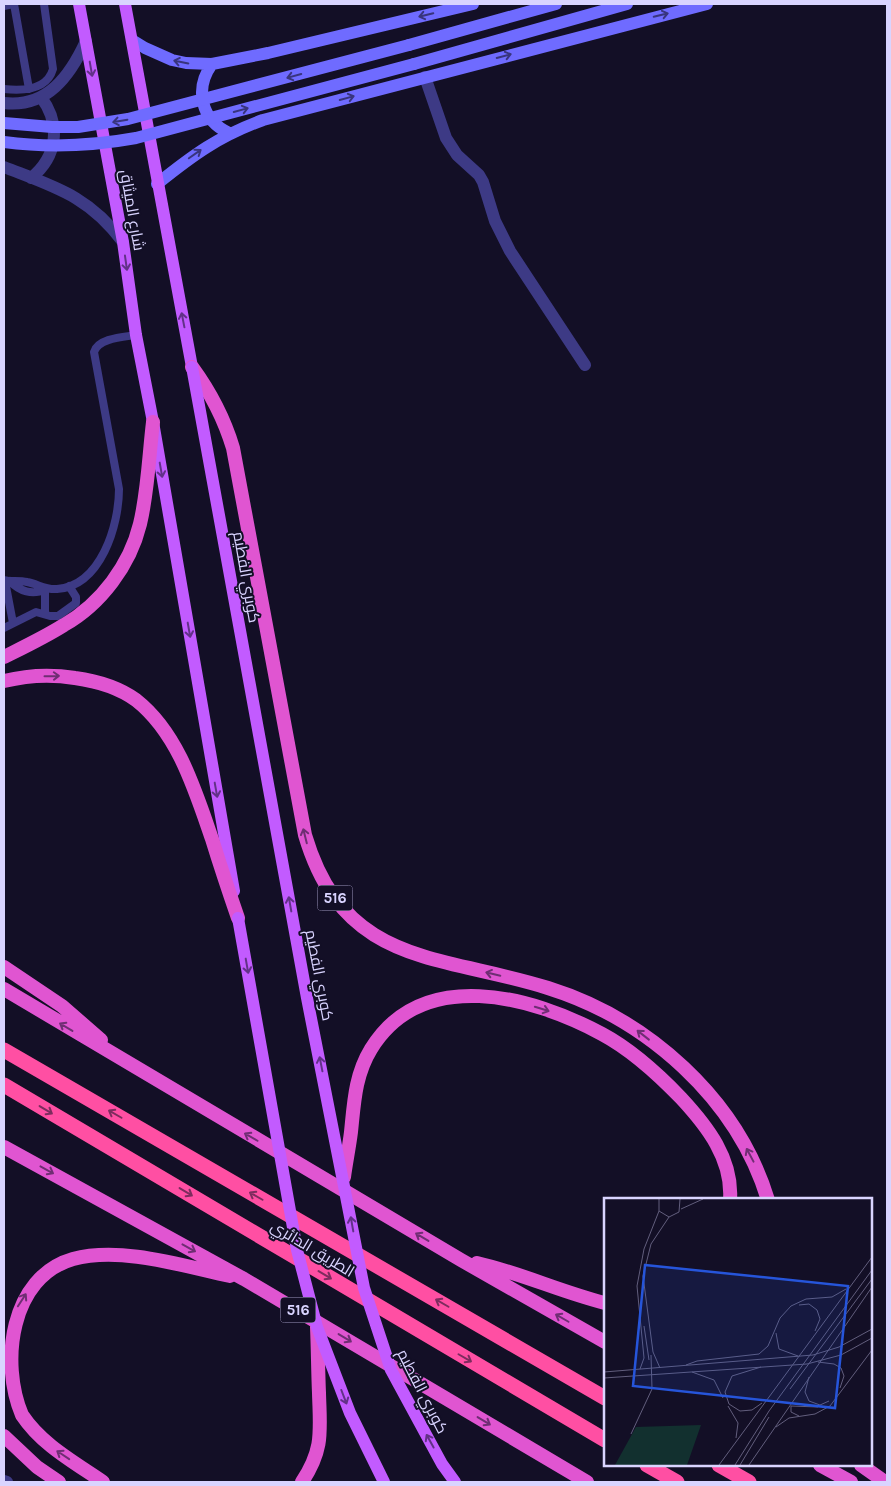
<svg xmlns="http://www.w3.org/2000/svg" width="891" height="1486" font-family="Karla,Cairo,sans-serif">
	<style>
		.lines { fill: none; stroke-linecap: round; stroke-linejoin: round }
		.service { stroke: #3d3a85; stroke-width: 8 }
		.minor { stroke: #3d3a85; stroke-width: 12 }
		.tertiary { stroke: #3d3a85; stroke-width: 12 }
		.secondary { stroke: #6f6bff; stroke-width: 12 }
		.primary { stroke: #c25bff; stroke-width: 12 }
		.trunk { stroke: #e055d1; stroke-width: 14 }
		.motorway { stroke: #ff4fa3; stroke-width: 15 }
		.secondary-bridge { stroke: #6f6bff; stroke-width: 12 }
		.primary-bridge { stroke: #c25bff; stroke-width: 12 }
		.oneway { stroke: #38347d }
		.oneway2 { stroke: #623188 }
		.oneway3 { stroke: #6f2e73 }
		.oneway4 { stroke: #7d2c5e }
		.labels { text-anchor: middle; stroke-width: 4; stroke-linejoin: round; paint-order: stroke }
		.shield { fill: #130f26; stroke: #9e99be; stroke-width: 1 }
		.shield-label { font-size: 15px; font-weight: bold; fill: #d9d4ff }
		.street-label { font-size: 16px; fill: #d9d4ff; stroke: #130f26 }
		.inset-road { fill: none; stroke: #625e7d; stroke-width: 1 }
		.view { fill: #2655da; fill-opacity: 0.15; stroke: #2655da; stroke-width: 2.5 }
		.inset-edge { fill: none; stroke: #d9d4ff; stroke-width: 2.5 }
	</style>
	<rect width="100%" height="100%" fill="#130f26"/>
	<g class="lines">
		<path class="service" d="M14,4L29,89
			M4,6L13,4
			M4,89C22,91 47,90 53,69L44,4
			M4,580C11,582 19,580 27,582C38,584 45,590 57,589C101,586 119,525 119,489L94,352C98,338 124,337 136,335
			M5,581L13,623
			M10,581C19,591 33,596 45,589
			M45,613V589
			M4,628L36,612L50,616H58L76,603V597L69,586"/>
		<path class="minor" d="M425,77L446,138L457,155L479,175L483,182L495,221L510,251L585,365
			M4,1481L7,1482"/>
		<path class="tertiary" d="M4,103C47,108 70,76 86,41
			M4,167C55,187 89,196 123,242
			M31,178C58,156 61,124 41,97"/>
		<path class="secondary" d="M132,40L145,48L172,60L186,63L212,64L268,53L473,4
			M409,45L556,4
			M212,64C194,89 201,120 229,133
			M414,64L627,4
			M157,184C193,155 219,136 263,120L707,4"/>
		<path class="primary" d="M79,4L123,242L136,335L153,422L234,891
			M125,4L192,367"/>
		<path class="trunk" d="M192,367C211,393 224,418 233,448L305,835C344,967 440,954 548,988C647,1019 737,1098 768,1200
			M4,657C24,647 45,637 64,625C101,604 130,565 140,524C148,491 149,455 153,422
			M4,681C28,675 51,674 75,678C97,681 118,687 136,700C178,733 195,790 212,839C220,865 229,892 238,918
			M4,967L62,1006L101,1040
			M4,989L461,1260L605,1342
			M4,1147L244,1279L587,1482
			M344,1177C346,1162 349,1148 351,1132C354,1103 355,1075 371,1049C422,966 532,996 602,1034C632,1050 657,1073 681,1098C707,1126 733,1159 730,1200
			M477,1263C521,1273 561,1292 605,1303
			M4,1436L37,1467L59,1482
			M820,1465L851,1482
			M861,1465L885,1482
			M103,1482C74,1462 42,1445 22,1415C0,1363 10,1277 73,1259C121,1246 183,1266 230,1276
			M302,1482C324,1449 320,1431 319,1393C318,1371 318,1349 317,1327"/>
		<path class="motorway" d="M4,1050L605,1398
			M4,1085L605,1440
			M647,1465L677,1482
			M719,1465L749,1482"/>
		<path class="secondary-bridge" d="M4,123L52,127H78L128,119L409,45
			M4,142C49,148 92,146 136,138L414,64"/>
		<path class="primary-bridge" d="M192,367L307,998L364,1288L391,1370L442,1464L455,1482
			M238,918L297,1250L317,1327L350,1413L384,1482"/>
	</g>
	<defs><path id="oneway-shaft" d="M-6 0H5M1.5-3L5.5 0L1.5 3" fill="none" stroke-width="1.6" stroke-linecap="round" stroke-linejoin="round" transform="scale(1.25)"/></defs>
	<g class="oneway">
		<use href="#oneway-shaft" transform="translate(426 15) rotate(166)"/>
		<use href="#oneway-shaft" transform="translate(661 15) rotate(-14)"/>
		<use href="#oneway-shaft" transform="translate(504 56) rotate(-15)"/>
		<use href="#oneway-shaft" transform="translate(181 62) rotate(-169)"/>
		<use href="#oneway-shaft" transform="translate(294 76) rotate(165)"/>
		<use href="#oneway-shaft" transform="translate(347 98) rotate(-15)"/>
		<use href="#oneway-shaft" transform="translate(241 110) rotate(-15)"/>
		<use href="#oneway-shaft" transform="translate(120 121) rotate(170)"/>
		<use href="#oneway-shaft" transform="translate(195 154) rotate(-35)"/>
	</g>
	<g class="oneway2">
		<use href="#oneway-shaft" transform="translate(91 69) rotate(80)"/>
		<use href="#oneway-shaft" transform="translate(126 263) rotate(82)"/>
		<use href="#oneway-shaft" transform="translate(183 320) rotate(-101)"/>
		<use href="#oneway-shaft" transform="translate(161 470) rotate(80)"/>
		<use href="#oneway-shaft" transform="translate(189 630) rotate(80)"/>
		<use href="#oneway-shaft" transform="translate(216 790) rotate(80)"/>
		<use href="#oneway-shaft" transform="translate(290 904) rotate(-100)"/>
		<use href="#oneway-shaft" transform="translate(247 966) rotate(80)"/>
		<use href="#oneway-shaft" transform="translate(321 1064) rotate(-101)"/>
		<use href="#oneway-shaft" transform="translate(352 1224) rotate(-100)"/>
		<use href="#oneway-shaft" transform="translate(344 1397) rotate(69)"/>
		<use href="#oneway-shaft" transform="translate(430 1441) rotate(-119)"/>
	</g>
	<g class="oneway3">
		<use href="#oneway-shaft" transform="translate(52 676) rotate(-1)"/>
		<use href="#oneway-shaft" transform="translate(305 836) rotate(-104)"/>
		<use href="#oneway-shaft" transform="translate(493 974) rotate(-167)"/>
		<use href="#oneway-shaft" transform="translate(542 1009) rotate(17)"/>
		<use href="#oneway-shaft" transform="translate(66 1027) rotate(-149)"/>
		<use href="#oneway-shaft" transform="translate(643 1035) rotate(-142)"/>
		<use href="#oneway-shaft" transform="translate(251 1137) rotate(-150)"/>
		<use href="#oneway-shaft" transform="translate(750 1155) rotate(-118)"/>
		<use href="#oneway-shaft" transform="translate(47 1170) rotate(29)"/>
		<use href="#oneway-shaft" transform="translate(422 1237) rotate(-149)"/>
		<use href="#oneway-shaft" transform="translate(189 1248) rotate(29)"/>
		<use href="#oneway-shaft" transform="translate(22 1300) rotate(-57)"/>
		<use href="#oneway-shaft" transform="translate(562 1318) rotate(-150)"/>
		<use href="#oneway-shaft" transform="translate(345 1338) rotate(31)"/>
		<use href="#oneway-shaft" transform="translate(484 1421) rotate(31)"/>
		<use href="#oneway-shaft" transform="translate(63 1455) rotate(-146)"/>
	</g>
	<g class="oneway4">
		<use href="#oneway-shaft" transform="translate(46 1110) rotate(31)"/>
		<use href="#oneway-shaft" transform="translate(115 1114) rotate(-150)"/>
		<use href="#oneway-shaft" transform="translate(186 1192) rotate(31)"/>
		<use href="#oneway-shaft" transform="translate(256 1196) rotate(-150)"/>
		<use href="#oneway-shaft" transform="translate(325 1275) rotate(31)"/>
		<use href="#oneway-shaft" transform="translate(442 1303) rotate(-150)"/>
		<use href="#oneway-shaft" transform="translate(465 1358) rotate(30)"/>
	</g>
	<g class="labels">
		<g class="shield">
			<rect x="317.5" y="885.5" width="35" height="25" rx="4"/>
			<rect x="280.5" y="1297.5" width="35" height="25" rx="4"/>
		</g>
		<g class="shield-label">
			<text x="335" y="903">516</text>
			<text x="298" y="1315">516</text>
		</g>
		<g class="street-label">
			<text transform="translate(133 210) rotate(80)" y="6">شارع الميثاق</text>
			<text transform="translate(247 577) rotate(80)" y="6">كوبري الفطيم</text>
			<text transform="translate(320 975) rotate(79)" y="6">كوبري الفطيم</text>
			<text transform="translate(313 1248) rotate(31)" y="6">الطريق الدائري</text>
			<text transform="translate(423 1391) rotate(63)" y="6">كوبري الفطيم</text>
		</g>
	</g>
	<g transform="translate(604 1198)">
		<rect width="268" height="268" fill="#130f26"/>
		<path d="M97,227L83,267H11L32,229Z" fill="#12302f"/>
		<path class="inset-road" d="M55,1V13L65,19L75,14L76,1M77,11L99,1M195,107L205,106L213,112L216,121L211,133M40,128L45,162M172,135L175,151L194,158M214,164L230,166L237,170L240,178L236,190M82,167L93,163L155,156L164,148L176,120L187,108L202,101L228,99L242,91M157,169L128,178L121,194L125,206L136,213L148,212L158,205M56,170L49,154L39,78L47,46L65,19M36,171L40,160L33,88L40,51L55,13M0,174L209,157L235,149L268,131M88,174L110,182L119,200M205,179L201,194L205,203L216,207L225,203M0,180L203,166L237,157L268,140M186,191L268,81M124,208L134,225L132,240M195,218L187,214V208L214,209M172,229L185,220L211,216L226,208L268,152M27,236L48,191L47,157M115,267L268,59M131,267L165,213L268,72M136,267L165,219M145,267L268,89"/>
		<path class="view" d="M41,67L244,88L231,210L29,188Z"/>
		<rect width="268" height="268" class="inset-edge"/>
	</g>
	<rect width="891" height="1486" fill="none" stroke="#d9d4ff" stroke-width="10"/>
</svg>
